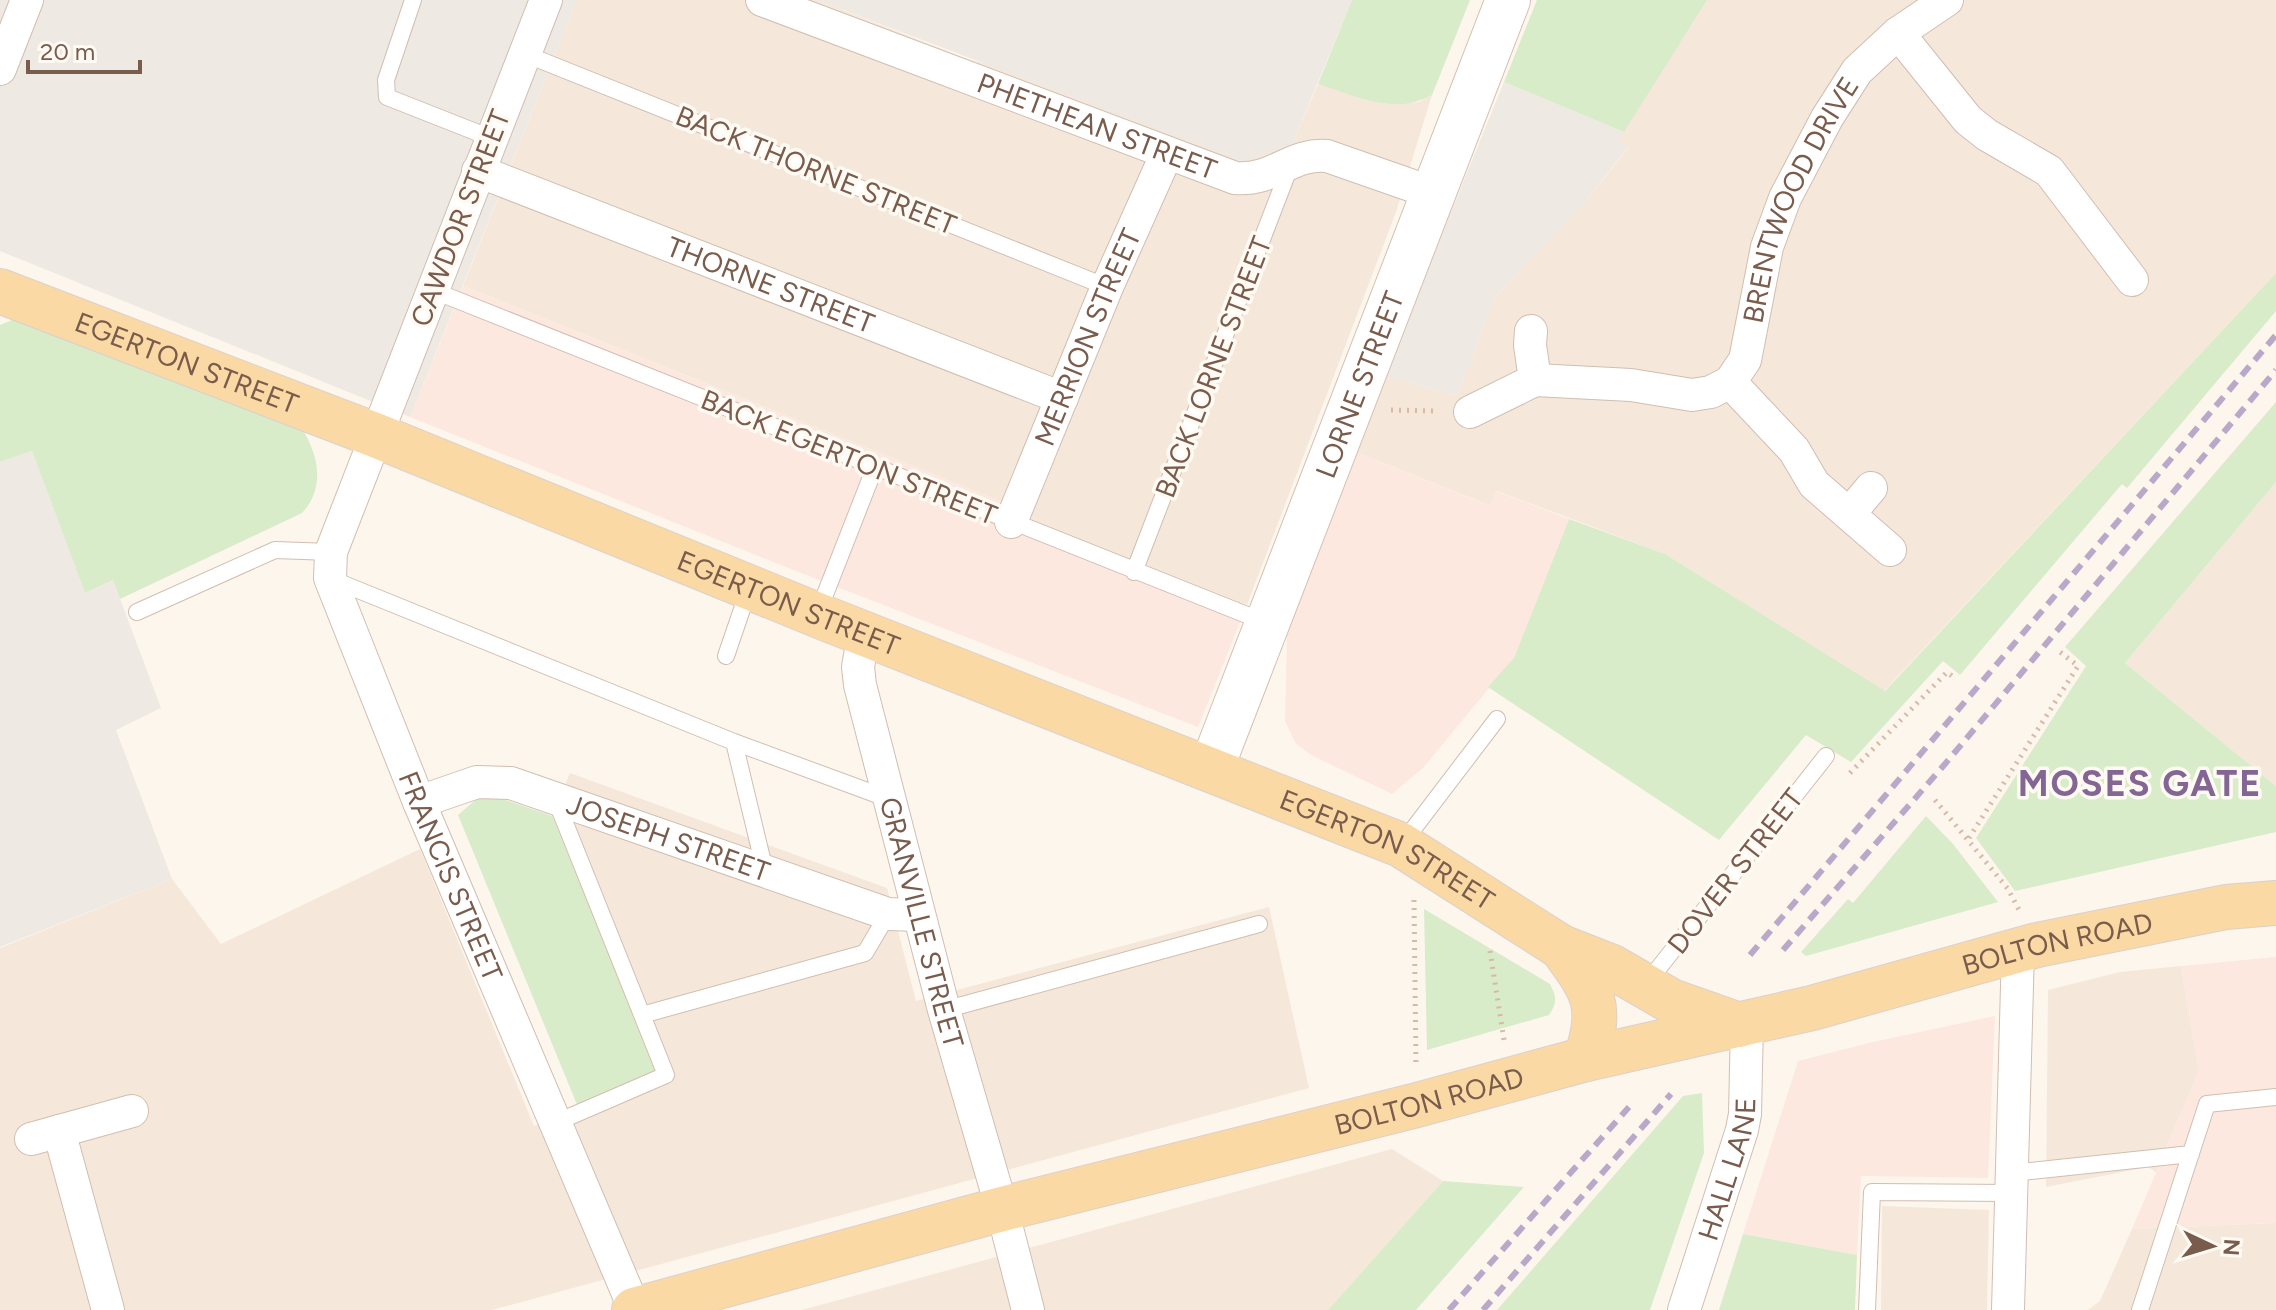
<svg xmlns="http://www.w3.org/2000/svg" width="2276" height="1310" font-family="Figtree,sans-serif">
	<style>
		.residential { fill: #f5e8da }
		.commercial { fill: #fde8e0 }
		.industrial { fill: #efe9e4 }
		.green { fill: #d8ecc9 }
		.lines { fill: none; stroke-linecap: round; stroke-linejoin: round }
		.lane-casing { stroke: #d1beb0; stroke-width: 18 }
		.street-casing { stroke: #d1beb0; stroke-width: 34 }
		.secondary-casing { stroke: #d6c0b0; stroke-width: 46 }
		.primary-casing { stroke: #dad1cd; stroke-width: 46 }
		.path { stroke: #d9b8a5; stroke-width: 5; stroke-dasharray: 2 6; stroke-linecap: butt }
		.lane { stroke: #fff; stroke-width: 16 }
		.street { stroke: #fff; stroke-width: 32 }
		.secondary { stroke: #fff; stroke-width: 44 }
		.primary { stroke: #fbd9a5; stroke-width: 44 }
		.rail { stroke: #b9a8c9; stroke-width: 6; stroke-dasharray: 12 8; stroke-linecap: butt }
		.labels { text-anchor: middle; stroke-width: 7; stroke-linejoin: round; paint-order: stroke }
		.street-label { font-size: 28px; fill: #7a5c4d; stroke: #fffaf3 }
		.district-label { font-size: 36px; font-weight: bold; letter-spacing: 2px; fill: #846695; stroke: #fffaf3 }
	</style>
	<rect width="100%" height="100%" fill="#fdf6ec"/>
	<path class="residential" d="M577,0H817L968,59L1292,145L1318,84L1386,104L1419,102L1432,95L1396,212L1247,605L1053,530L995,499L463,286Z
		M1707,0H2276V273L1884,691L1665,554L1497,491L1491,506L1356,452L1384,376L1454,395L1459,392L1495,297L1581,207L1629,147L1616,141Z
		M2276,482V786L2125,663Z
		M570,773L887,888L916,1001L1269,907L1309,1088L492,1310H0V948L172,879L221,944L420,849L534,1126L659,1071L552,816Z
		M2181,966L2199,1071L2156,1172L2148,1167L2046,1187L2048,990L2120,972Z
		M1392,1149L1443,1181L1328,1310H802Z
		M1882,1206L1989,1210L1987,1310H1881Z
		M2276,1223V1310H2088L2100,1301L2132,1229Z"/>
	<path class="commercial" d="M463,286L995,499L1053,530L1247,605L1198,727L801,573L410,417Z
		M1356,452L1490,506L1496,491L1569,519L1514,658L1423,768L1392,794L1311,755L1296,744L1285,721L1287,633Z
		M2276,957V1223L2132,1229L2199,1071L2181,966Z
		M1995,1016L1988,1178L1861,1176L1857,1255L1743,1234L1798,1061L1873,1042Z"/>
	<path class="industrial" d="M0,0H577L410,417L0,251Z
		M817,0H1352L1292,145L1244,162Z
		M1504,82L1624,132L1617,141L1629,146L1581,207L1495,297L1459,392L1454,395L1384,376Z
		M32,451L85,593L113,580L161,708L116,730L172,879L0,947V462Z"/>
	<path class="green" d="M1352,0H1470L1432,95C1395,116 1356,96 1318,84Z
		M1537,0H1707L1624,132L1504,82Z
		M2276,273V311L2127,488L2122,484L1960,675L1943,661L1851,762L1806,735L1719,840L1488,687L1514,658L1569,519L1665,554L1885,691Z
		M17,318L303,430C319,457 325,488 302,513L120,599L113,580L85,593L32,451L0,462V325Z
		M2276,402V482L2125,663L2276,786V832L2015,891L1976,838L2086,666L2065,647Z
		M480,796L497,797L552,816L659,1072L578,1107L458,815Z
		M1926,816L1953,844L1998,902L1806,956L1801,952L1848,899L1853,903Z
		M1424,909L1550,984C1557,997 1557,1003 1549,1015L1427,1050Z
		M1702,1093L1704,1153L1650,1310H1497L1683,1096Z
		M1443,1181L1524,1187L1416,1310H1328Z
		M1743,1234L1857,1255L1855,1310H1719Z"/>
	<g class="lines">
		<g class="lane-casing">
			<path id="lane" d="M413,0L386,80L387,97L491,138
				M525,54L1107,287
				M432,290L1267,623
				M1134,572L1291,164
				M331,579L734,742L889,799
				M137,612L275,550L331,552
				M817,615L875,467
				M726,656L749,589
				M734,742L765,871
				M555,798L642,1015
				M1401,845L1497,719
				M1646,984L1826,756
				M944,1010L1259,924
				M555,1123L666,1075L642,1015L865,953L888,914
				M2012,1173L2191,1154
				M1867,1310L1872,1192L2011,1193
				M2140,1310L2207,1104L2276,1097"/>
		</g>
		<g class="street-casing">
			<g id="street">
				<path id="s1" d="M546,0L331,552L330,578L419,802L635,1310"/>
				<path id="s2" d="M762,0L1235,178C1275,181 1290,153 1327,156L1433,193"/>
				<path d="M1898,33L1968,120L1987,135L2049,171L2132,280"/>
				<path d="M0,69L27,0"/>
				<path id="s3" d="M478,171L1062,398"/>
				<path id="s4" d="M1535,380L1631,385L1692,395L1711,392L1730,382L1745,360L1767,247L1785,198L1827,118L1857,71L1898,33L1947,0"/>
				<path d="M1730,382L1794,450L1814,484L1890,550"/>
				<path d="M1470,412L1535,380L1530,345L1531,331"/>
				<path d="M1849,514L1871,488"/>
				<path id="s5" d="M1011,522L1107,287L1167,153"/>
				<path id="s6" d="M864,633L858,667L860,685L944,1010L1002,1209L1028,1310"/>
				<path id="s7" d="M419,802L477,782L511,783L888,914L919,915"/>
				<path d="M59,1131L108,1310"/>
				<path d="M31,1139L132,1111"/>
				<path id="s8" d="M1684,1310L1742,1130L1745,1114L1747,1024"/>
				<path d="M2008,1310L2018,950"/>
			</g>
		</g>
		<g class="secondary-casing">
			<g id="secondary">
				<path id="s9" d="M1211,769L1508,0"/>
			</g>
		</g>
		<g class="primary-casing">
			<g id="primary">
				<path id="s10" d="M0,291L375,435L827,619L1401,845L1561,947L1612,967L1671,1001L1739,1025"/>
				<path d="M1561,947C1594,992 1603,1004 1586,1059"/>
				<path id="s11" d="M634,1310L1002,1209L1417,1105L1586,1059L1812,1008L2037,945L2226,907L2276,903"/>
			</g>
		</g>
		<path class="path" d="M1391,410L1437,411
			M1850,773L1947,672L1956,679
			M1935,800L2008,889L2019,910
			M1969,838L2078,666L2060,652
			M1414,900L1416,1066
			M1490,951L1504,1040"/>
		<use href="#lane" class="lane"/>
		<use href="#street" class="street"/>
		<use href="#secondary" class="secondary"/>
		<use href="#primary" class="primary"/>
		<path class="rail" d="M1783,950L1945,764L2276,370
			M1750,955L2276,335
			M1449,1310L1629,1107
			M1483,1310L1671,1094"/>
	</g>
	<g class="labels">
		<g class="street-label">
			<text dy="10" stroke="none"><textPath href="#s2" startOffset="358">PHETHEAN STREET</textPath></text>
			<text transform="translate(816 170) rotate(22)" y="10">BACK THORNE STREET</text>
			<text dy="10" stroke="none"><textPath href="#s4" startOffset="396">BRENTWOOD DRIVE</textPath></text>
			<text transform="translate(460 218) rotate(-69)" y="10">CAWDOR STREET</text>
			<text dy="10" stroke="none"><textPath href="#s3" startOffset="314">THORNE STREET</textPath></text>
			<text dy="10" stroke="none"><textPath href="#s5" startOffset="200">MERRION STREET</textPath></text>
			<text dy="10" stroke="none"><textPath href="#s10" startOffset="200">EGERTON STREET</textPath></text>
			<text transform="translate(1213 367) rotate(-69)" y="10">BACK LORNE STREET</text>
			<text dy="10" stroke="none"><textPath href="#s9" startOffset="412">LORNE STREET</textPath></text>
			<text transform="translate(849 457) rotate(22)" y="10">BACK EGERTON STREET</text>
			<text dy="10" stroke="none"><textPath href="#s10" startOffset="848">EGERTON STREET</textPath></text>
			<text dy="10" stroke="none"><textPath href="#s7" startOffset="262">JOSEPH STREET</textPath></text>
			<text dy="10" stroke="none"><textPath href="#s10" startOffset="1496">EGERTON STREET</textPath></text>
			<text transform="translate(1735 871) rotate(-52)" y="10">DOVER STREET</text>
			<text dy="10" stroke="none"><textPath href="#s1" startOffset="940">FRANCIS STREET</textPath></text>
			<text dy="10" stroke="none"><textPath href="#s6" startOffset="298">GRANVILLE STREET</textPath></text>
			<text dy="10" stroke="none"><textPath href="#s11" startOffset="1470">BOLTON ROAD</textPath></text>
			<text dy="10" stroke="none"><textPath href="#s11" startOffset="822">BOLTON ROAD</textPath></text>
			<text dy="10" stroke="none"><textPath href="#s8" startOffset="148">HALL LANE</textPath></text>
		</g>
		<g class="district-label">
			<text x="2140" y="796">MOSES GATE</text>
		</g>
	</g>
	<g transform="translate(2212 1246) rotate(94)" stroke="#fffaf3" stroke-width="6" paint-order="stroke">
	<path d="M0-6L14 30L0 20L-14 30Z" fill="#7a5c4d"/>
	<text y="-12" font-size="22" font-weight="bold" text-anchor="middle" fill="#7a5c4d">N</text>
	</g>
	<path d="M28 60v12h112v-12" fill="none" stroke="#7a5c4d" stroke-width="4"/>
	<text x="40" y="60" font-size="24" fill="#7a5c4d" stroke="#fffaf3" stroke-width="6" paint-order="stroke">20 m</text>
</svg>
